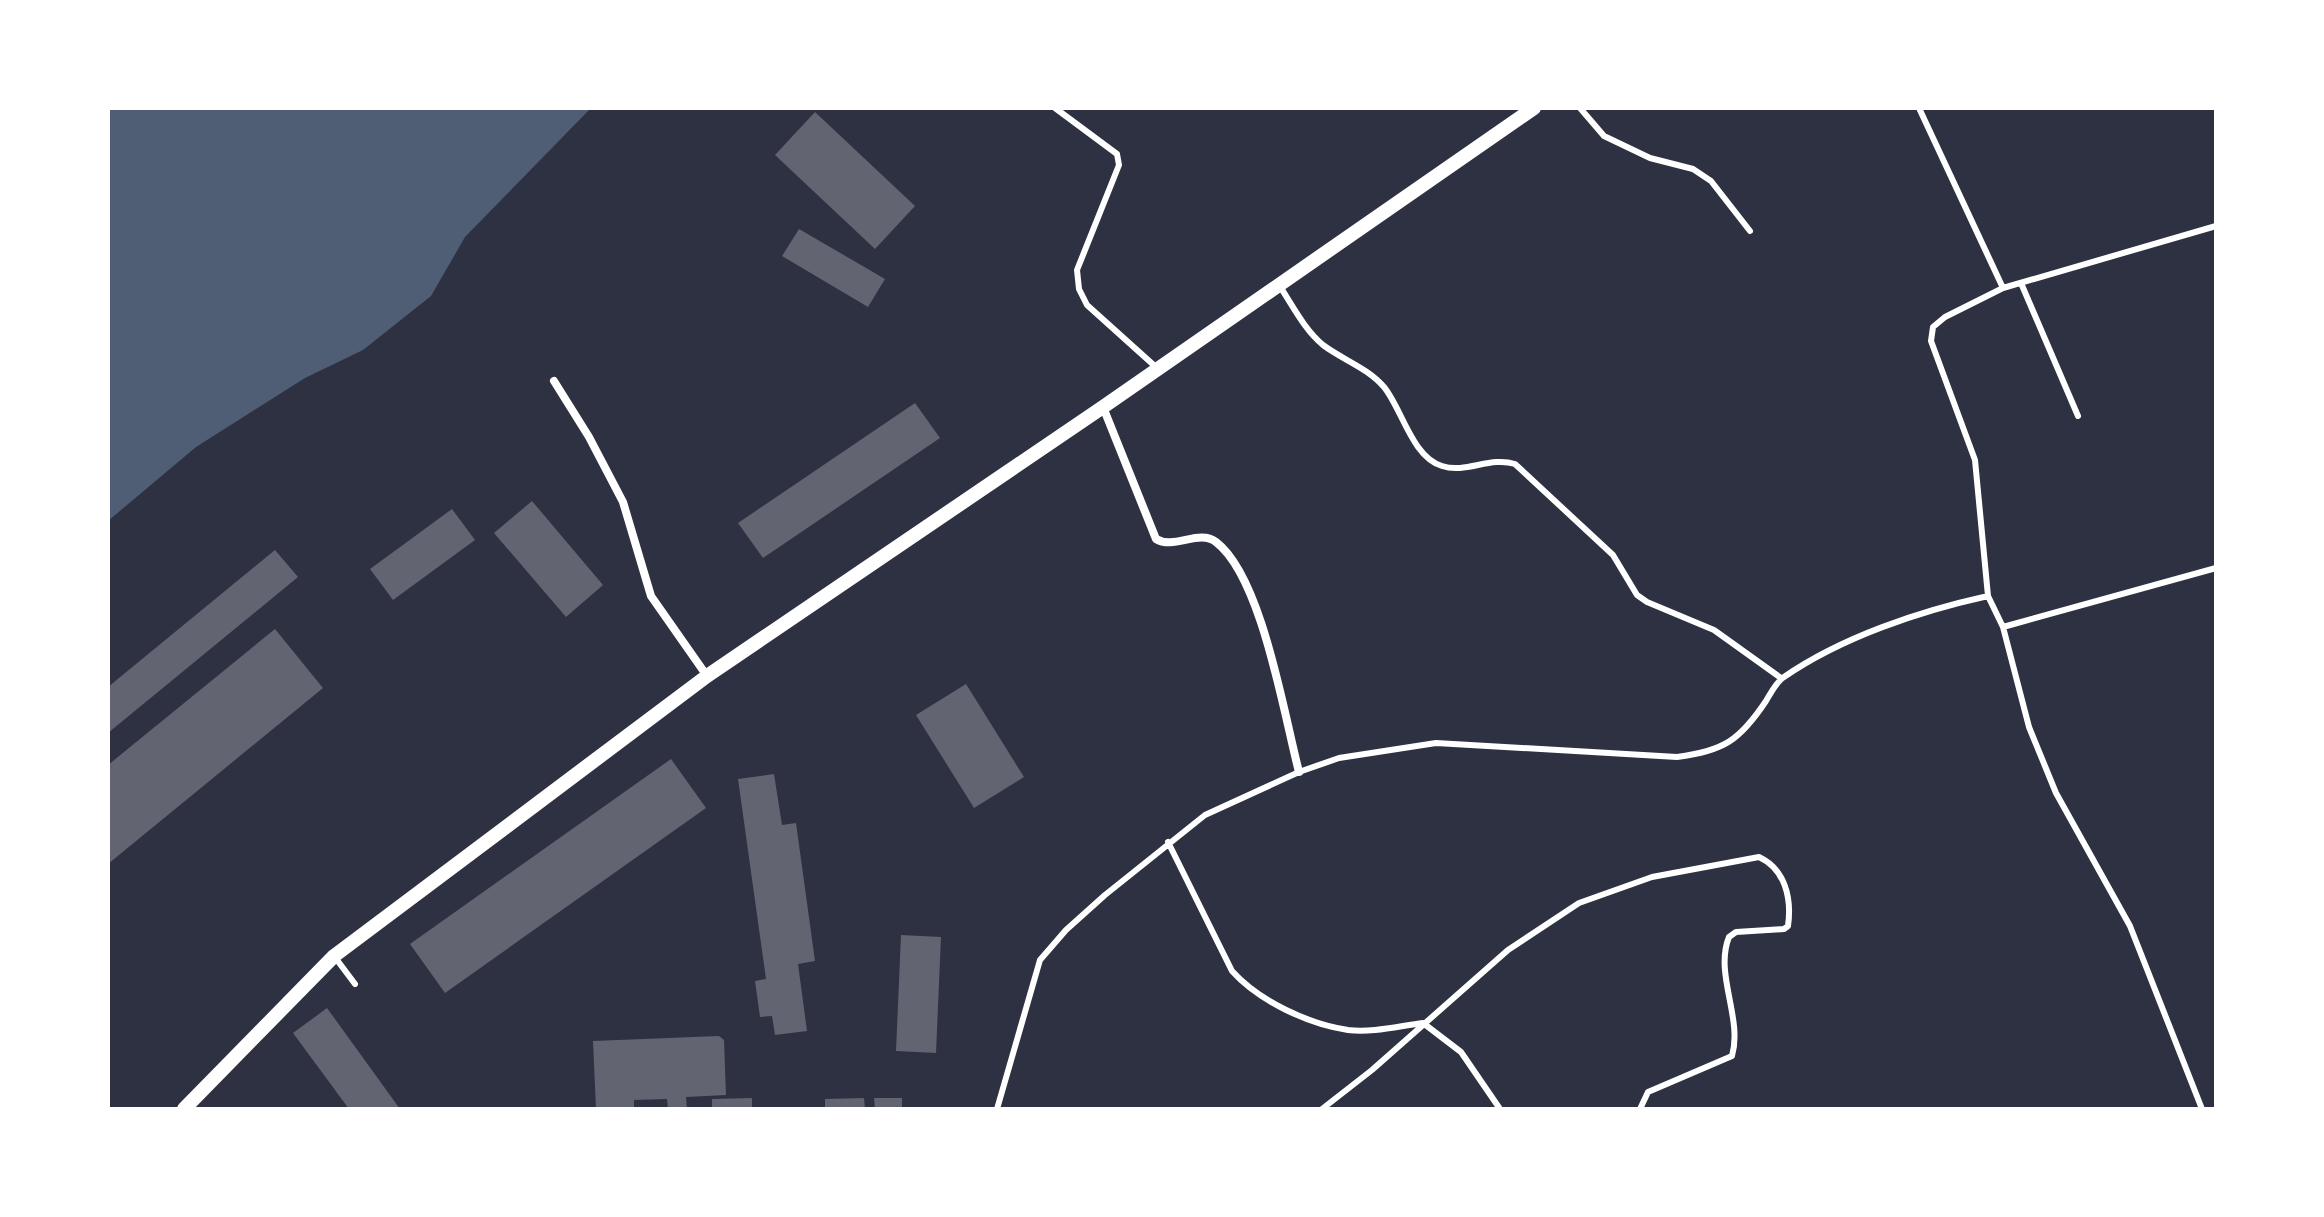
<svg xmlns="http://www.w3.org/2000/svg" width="2324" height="1217" font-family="Overpass,sans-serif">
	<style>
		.water { fill: #4f5d75 }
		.building { fill: #626471 }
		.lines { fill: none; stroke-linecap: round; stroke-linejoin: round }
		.service { stroke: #fff; stroke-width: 6 }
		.minor { stroke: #fff; stroke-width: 8 }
		.tertiary { stroke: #fff; stroke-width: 14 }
	</style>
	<rect width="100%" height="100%" fill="#2d3142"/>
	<path class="water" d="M108,108H591L465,237L431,296L363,350L305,378L196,447L108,521Z"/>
	<path class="building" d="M815,112L915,206L875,249L775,155Z
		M799,229L885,279L868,307L782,256Z
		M915,403L940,438L763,558L738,523Z
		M532,501L603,585L566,617L494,533Z
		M452,509L475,540L393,600L370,569Z
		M275,550L298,577L108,733V687Z
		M275,629L323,688L108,864V765Z
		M966,684L1024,777L974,808L916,715Z
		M671,759L706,808L445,993L410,944Z
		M774,774L782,825L796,823L815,961L798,964L807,1031L775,1035L772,1016L760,1017L755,981L766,979L738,779Z
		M901,935L941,937L936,1053L896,1051Z
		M327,1008L400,1109H349L293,1033Z
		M719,1036L724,1040L726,1095L686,1097L687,1109H668L667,1099L634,1100V1109H596L593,1041Z
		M752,1098V1109H712V1099Z
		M864,1098L865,1109H825V1099Z
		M874,1098H902V1109H875Z"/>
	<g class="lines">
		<path class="service" d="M1055,108L1117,154L1119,165L1077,270L1079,289L1087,305L1157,368
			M1580,108L1604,136L1650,158L1693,169L1711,181L1750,231
			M1919,108L2003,288L2216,226
			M2021,283L2078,416
			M1279,285C1293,306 1304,329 1323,345C1343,360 1368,368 1384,387C1402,409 1412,457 1442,466C1466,474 1490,456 1515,464L1613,555L1637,595L1647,602L1714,630L1781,678
			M2003,288L1945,317L1933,327L1931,341L1975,460L1988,596L2003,627L2029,727L2056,793L2130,926L2202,1109
			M2003,627L2216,568
			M1168,842L1232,971C1259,1001 1308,1024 1348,1030C1372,1033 1399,1026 1423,1023L1461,1052L1500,1109
			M334,956L355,984
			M997,1109L1040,960L1066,930L1105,895L1205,815L1299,772L1339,758L1436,743L1677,757C1724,751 1740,740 1766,701C1771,693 1776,682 1784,677C1842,637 1920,611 1988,596
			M1322,1109L1372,1070L1508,950L1579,903L1652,877L1759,857C1785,869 1792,898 1788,926L1784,929L1736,932L1729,937C1714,974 1743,1018 1732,1056L1648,1092L1640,1109"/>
		<path class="minor" d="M554,381L589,437L623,502L651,596L707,676
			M1103,407L1156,539C1174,550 1199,529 1216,542C1262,577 1284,715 1299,772"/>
		<path class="tertiary" d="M184,1109L334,956L707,676L1103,407L1534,108"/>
	</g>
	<rect width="2324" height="1217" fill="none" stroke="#ffffff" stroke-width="220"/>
</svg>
